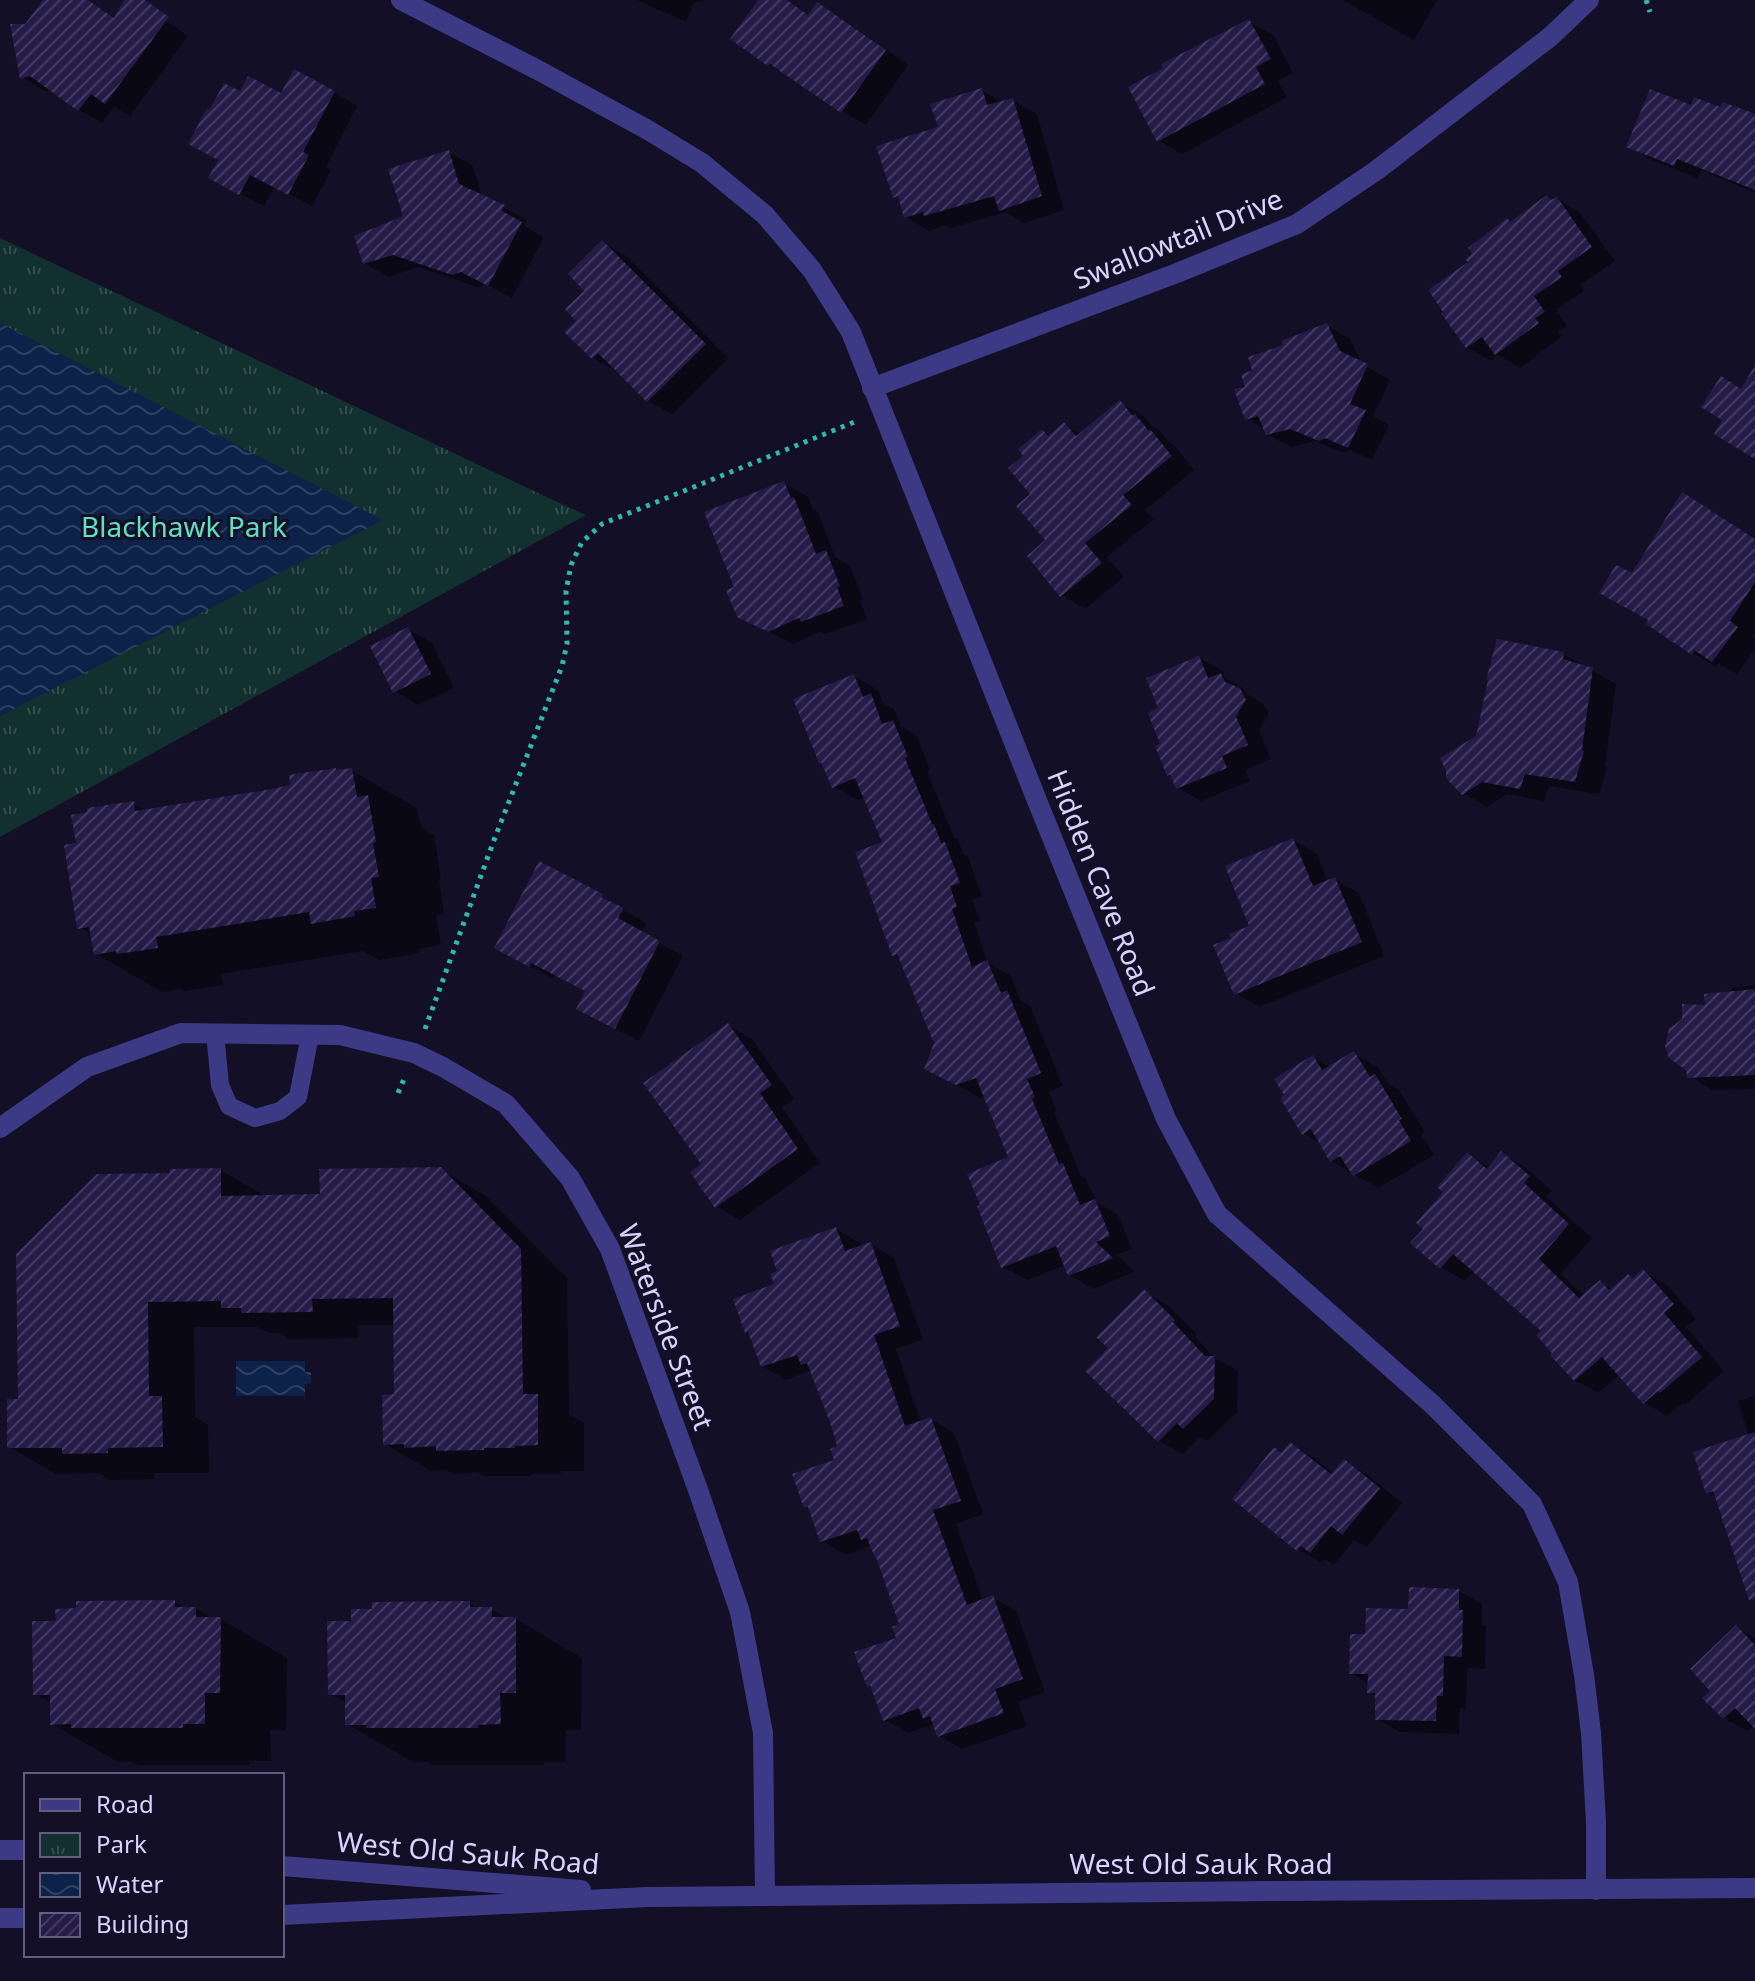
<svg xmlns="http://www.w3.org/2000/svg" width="1755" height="1981" font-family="'Noto Sans',sans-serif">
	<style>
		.park { fill: url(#park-tufts) }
		.water { fill: url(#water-waves) }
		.shadow { fill: #0007 }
		.building { fill: url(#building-hatch) }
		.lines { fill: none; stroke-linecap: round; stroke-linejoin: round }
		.path { stroke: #2fb8b0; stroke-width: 5; stroke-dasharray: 4 6; stroke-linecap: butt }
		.service { stroke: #3d3a85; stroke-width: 18 }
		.minor { stroke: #3d3a85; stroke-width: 20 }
		.tertiary { stroke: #3d3a85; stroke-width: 20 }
		.labels { text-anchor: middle; stroke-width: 6; stroke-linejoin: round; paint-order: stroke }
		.street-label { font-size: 28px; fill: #d9d4ff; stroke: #130f26 }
		.park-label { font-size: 28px; fill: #5fe0c0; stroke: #130f26 }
	</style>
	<defs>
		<pattern id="park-tufts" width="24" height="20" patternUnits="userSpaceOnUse" patternTransform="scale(2)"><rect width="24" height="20" fill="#12302f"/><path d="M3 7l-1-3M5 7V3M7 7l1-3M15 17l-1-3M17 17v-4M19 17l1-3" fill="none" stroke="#344d4e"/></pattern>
		<pattern id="water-waves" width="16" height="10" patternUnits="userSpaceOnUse" patternTransform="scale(2)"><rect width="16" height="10" fill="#0c2248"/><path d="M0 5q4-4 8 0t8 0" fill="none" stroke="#2f4163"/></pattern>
		<pattern id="building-hatch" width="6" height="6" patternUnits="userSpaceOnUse" patternTransform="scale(2)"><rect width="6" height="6" fill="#241b47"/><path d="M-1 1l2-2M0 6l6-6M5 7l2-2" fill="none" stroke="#433b63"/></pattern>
	</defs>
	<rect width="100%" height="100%" fill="#130f26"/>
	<path class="park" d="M0,238L540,494L586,515L0,837Z"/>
	<path class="water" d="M0,323L383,520L0,716Z
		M236,1361H305V1372H311V1383L305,1384V1396H236Z"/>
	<path class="shadow" d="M45,0H86L116,19L127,0H135L188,36L130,116L114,107L102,123L79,110L52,89L45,91L22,77L26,26Z
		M637,0H705L694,3L686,22Z
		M760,0H788L810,16L818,4L841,18L908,65L866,125L842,111L793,77L769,65Z
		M1343,0H1437L1414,40Z
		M1249,22L1273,35L1293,73L1278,81L1287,97L1182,154L1159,141Z
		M981,90L1003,103L1013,100L1037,114L1064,210L1024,223L1006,212L950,228L945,225L929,231L906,217L901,200L895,196Z
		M334,92L357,106L326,167L331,170L312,206L274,186L264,206L234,191L220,160L241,94L282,96Z
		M1692,107L1755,118V193L1701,170L1698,178L1652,160L1629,146Z
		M448,152L472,165L482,196L527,220L524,226L544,237L512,298L486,284L477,287L418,267L388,277L364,263L406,218Z
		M1547,198L1554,201L1557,199L1580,213L1615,261L1580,285L1584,291L1556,310L1567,326L1558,332L1561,337L1520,368L1498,355L1491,361L1467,347L1471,262L1512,223Z
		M603,242L626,256L728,358L672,414L648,401L618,370L616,371L593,358L579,321Z
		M1327,326L1350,339L1362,364L1390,380L1373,416L1389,425L1372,460L1350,450L1344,453L1315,441L1291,447L1267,434L1265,429L1247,418L1248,388L1255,371L1286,346Z
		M1120,403L1144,416L1152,426L1159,430L1169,442L1174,445L1194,470L1145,510L1154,519L1107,557L1124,577L1085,609L1062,595L1048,541L1032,494L1026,456L1043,431L1051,436L1065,425L1081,434Z
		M784,483L808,497L813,510L818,512L835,557L850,566L863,599L860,600L867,619L826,634L821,631L793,644L763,629L736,588Z
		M1755,540V632L1752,636L1755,638V649L1737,674L1718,663L1716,667L1693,653L1650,619L1633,576Z
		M408,629L432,643L454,688L418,705L395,691Z
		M1563,654L1616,684L1605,766L1607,767L1599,794L1549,786L1544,801L1507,794L1487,807L1463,793L1478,738Z
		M1199,658L1223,671L1225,678L1244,689L1247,694L1263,704L1269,714L1259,730L1271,759L1245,770L1250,781L1201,801L1178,788L1173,777L1169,774L1163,745L1161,709Z
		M854,676L878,690L883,703L894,709L901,726L917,736L930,770L927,772L954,837L958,839L963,854L968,857L982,896L972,900L980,920L974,922L988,963L1011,976L1021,1001L1030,1006L1063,1086L1049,1092L1057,1111L1054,1112L1081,1176L1086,1179L1096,1202L1118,1215L1132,1249L1117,1255L1134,1272L1093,1289L1070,1275L1065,1265L1027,1280L1003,1267L1011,1158L985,1096L981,1098L950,1081L902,959L894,955L884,844L865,797L857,800L833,786Z
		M351,770L417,808L421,827L434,835L441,880H439L444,914L436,915L441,945L419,949L420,953L379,960L363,951L221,974L223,985L185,991L180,989L162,992L96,954L92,935L79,927L78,844L133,803L147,811L272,791Z
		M1293,840L1317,854L1328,882L1335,880L1359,893L1384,956L1259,1007L1235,993L1252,927Z
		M540,864L625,909L624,911L646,923L641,933L683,956L639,1041L602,1022L588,991L555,975L553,978L520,961Z
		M1755,985V1089L1712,1090L1689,1076L1707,1007L1733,993L1732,988Z
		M728,1025L752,1039L794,1099L782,1107L820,1163L740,1220L717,1207L704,1165Z
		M1354,1054L1378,1067L1388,1084L1399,1090L1425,1132L1421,1134L1434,1155L1378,1188L1331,1161L1321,1144L1303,1133L1313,1057L1330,1067Z
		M1467,1154L1490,1168L1502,1154L1525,1167L1552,1191L1546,1197L1592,1238L1561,1274L1584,1296L1601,1283L1613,1290L1634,1279L1643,1272L1667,1285L1696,1319L1686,1327L1724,1371L1685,1405L1682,1404L1667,1416L1644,1402L1620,1375L1598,1393L1575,1380L1544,1331L1475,1270L1465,1281L1442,1268L1413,1243L1425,1229Z
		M440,1169L487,1197L567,1278L569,1414L584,1423V1471H561V1474H530V1476H484L477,1472L453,1474L447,1470L431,1471L385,1444L396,1396L395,1325H358L359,1338L289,1339L281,1333H269L257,1327H194L195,1417L208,1425L209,1473H154V1479L110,1480L99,1473L56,1474L9,1447L20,1401L172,1175L220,1170L267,1197L322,1196Z
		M836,1229L860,1243L862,1248L870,1244L894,1258L923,1339L896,1349L921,1423L931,1419L954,1433L983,1514L956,1524L983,1601L993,1598L1016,1611L1045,1692L1018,1702L1027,1726L962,1749L938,1735L934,1724L908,1733L884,1719L873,1688L868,1685L899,1639L901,1626L872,1545L846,1555L822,1541L811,1510L806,1507L837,1461L839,1447L812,1370L786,1380L762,1366L751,1335L746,1332L777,1285Z
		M1144,1292L1168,1305L1197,1334L1195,1337L1216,1359L1238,1371L1237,1412L1208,1441L1200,1437L1183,1454L1159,1441L1111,1348Z
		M1755,1396V1574L1718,1498L1708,1492L1749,1436L1738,1401Z
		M1290,1444L1314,1458L1334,1474L1344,1462L1368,1475L1402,1503L1367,1547L1354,1540L1334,1565L1324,1559L1322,1563L1298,1549L1282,1454Z
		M1459,1591L1482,1604V1624L1486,1626L1485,1669L1467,1668L1466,1709L1460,1708L1459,1734L1400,1732L1377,1719V1696L1369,1692V1684L1351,1673L1367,1636L1410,1611Z
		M174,1602L186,1609H196L213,1619H221L287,1658L286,1730H270L271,1761H249V1765H139L132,1762H118L52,1724V1703L35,1694L58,1623Z
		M469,1603L480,1609H491L509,1619H516L582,1658L581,1730H566V1762H544V1765H434L429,1762H413L347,1724V1703L330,1694L353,1623Z
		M1736,1627L1755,1638V1725L1748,1731L1724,1718L1713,1691Z"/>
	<path class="building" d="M43,0H88L114,18L124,0H145L169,17L105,104L91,94L78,111L30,76L20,79L10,24H25Z
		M758,0H787L808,15L817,2L886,50L841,113L770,64L768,66L730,39Z
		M1249,19L1271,59L1256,67L1265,84L1157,142L1128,87L1163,68L1161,64Z
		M294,69L335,91L303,152L309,155L288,195L250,175L239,195L208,178L218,160L188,144L207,108L210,109L224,83L240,91L248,76L281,93Z
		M982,88L987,105L1013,98L1042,196L999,211L994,196L924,216L923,212L904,218L898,196L893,198L876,146L938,127L930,104Z
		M1650,89L1691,105L1694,97L1720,107L1723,102L1755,114V190L1677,159L1674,166L1626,147Z
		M449,150L459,184L505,205L502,211L522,222L488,286L461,272L452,275L393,255L363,264L354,236L403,216L388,169Z
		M1547,195L1551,200L1557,197L1592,247L1558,271L1562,277L1534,296L1545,312L1535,318L1539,323L1495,355L1482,337L1466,348L1441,313L1443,312L1428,290L1468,262L1465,259L1472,254L1468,248L1507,218L1510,222Z
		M602,240L706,344L647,402L598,353L592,359L564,332L576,321L565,309L584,291L568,274Z
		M1327,323L1340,351L1368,364L1350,404L1366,410L1348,448L1325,438L1319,441L1290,429L1266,435L1258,416L1245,420L1234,389L1245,387L1241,375L1252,370L1248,357L1283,345L1281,341Z
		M1755,365V459L1714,434L1722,420L1701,407L1721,376L1741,389Z
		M1120,400L1133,416L1135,414L1149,431L1150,429L1172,456L1123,495L1132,505L1085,543L1102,563L1060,597L1027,556L1045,540L1016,506L1030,494L1008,468L1023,456L1018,449L1042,429L1048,436L1064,422L1076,436Z
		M784,481L791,498L794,497L816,554L826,550L840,586L837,587L844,606L801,622L799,618L768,632L737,617L726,590L734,587L704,512Z
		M1682,492L1755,539V582L1730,621L1738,627L1712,662L1694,650L1692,655L1646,624L1648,620L1599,593L1616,565L1632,573Z
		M408,627L431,674L393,693L370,646Z
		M1497,639L1564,652L1563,659L1593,668L1582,750L1584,751L1575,782L1525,774L1520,789L1482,782L1462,795L1446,778V771L1440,758L1476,736L1488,680H1486Z
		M1199,656L1208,678L1221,673L1225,682L1240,688L1246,700L1236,716L1248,745L1222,756L1227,768L1176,789L1170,774L1167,776L1155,746L1160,744L1148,713L1158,708L1146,678Z
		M854,674L863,697L871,693L882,724L893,720L908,757L905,758L932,824H934L941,843L945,842L960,883L950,886L957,907L952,909L972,967L987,960L1001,993L1007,990L1041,1073L1027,1079L1035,1097L1032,1099L1059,1164L1063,1163L1080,1205L1095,1199L1110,1236L1096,1242L1113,1258L1068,1276L1056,1246L1001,1268L977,1206L980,1205L967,1174L1008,1157L976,1078L956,1085L924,1069L934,1043L897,954L892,956L855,852L882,842L855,778L832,788L821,762L819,763L793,699Z
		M336,768V770L352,768L357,797L368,795L376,842L373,843L379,877L371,878L376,908L354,911L355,916L311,924L309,912L156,937L158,948L117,954L116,951L94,955L89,927L77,929L64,845L76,843L71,815L87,812V808L134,801L135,811L272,789L290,785L289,775Z
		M1293,838L1313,886L1335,877L1362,942L1234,995L1213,945L1231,938L1229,934L1249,926L1225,866Z
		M539,861L603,894L601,897L624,908L618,918L660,941L615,1029L576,1009L585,991L531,963L529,967L494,948Z
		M1755,989V1075L1687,1078L1686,1070L1669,1058L1665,1046L1669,1029L1682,1019V1004L1705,1005L1704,994Z
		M728,1023L772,1085L760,1093L798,1149L715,1208L690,1172L701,1164L643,1083Z
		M1354,1051L1370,1077L1375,1074L1402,1119L1399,1120L1411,1141L1353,1176L1340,1156L1330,1162L1311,1129L1302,1135L1280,1098L1284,1095L1274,1079L1313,1055L1322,1070Z
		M1501,1151L1530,1176L1524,1183L1569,1224L1539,1259L1579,1298L1600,1280L1609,1290L1628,1274L1633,1278L1643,1269L1674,1304L1664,1313L1702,1357L1660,1393L1658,1391L1643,1404L1602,1357L1574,1381L1550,1355L1552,1353L1536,1335L1541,1331L1453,1254L1440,1269L1410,1243L1423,1229L1416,1223L1443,1192L1437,1187L1467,1152L1487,1169Z
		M441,1167L521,1249L523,1394H538V1445L515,1446V1448H484V1450L436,1451V1446L404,1448V1444L383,1445L382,1395L394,1394L393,1298L312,1299L313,1312L241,1313V1308H221V1301L148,1302L149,1396H162L163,1447L108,1448V1453L62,1454V1448H7V1399H18L16,1254L97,1174L170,1173V1169L221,1168V1196L320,1194L319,1169Z
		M836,1227L845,1251L871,1242L900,1326L874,1335L905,1426L931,1417L961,1501L933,1510L967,1605L993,1595L1023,1679L995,1689L1004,1713L937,1737L930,1716L923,1719L919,1708L883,1721L870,1685L867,1687L854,1652L896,1638L892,1627L899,1624L876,1557L875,1558L867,1538L861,1540L857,1530L820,1542L808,1507L804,1508L792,1474L834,1460L830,1449L837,1446L831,1425L807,1363L801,1365L797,1355L761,1367L748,1332L745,1333L733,1299L774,1284L770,1274L777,1271L770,1251Z
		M1144,1289L1175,1320L1173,1322L1205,1356H1215L1214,1399L1183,1429L1177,1423L1158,1442L1085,1371L1108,1348L1096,1337Z
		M1755,1432V1599L1749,1600L1713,1491L1706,1494L1693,1452Z
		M1290,1442L1331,1474L1344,1459L1380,1488L1342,1535L1331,1526L1310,1553L1301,1546L1297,1551L1232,1499L1274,1447L1281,1453Z
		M1409,1587L1459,1589V1610H1463L1462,1657L1444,1656L1443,1696H1437L1436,1721L1375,1720V1693H1367L1368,1674H1349L1350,1634H1365L1366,1608L1408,1609Z
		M175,1600V1607H196V1617H221L220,1693H205V1724H183V1728H71V1724L50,1725V1695H33L32,1621H56L55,1609L76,1608V1601Z
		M470,1601V1607H492V1617H516V1693H500L501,1724L478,1725V1728H366V1725H345V1695H328L327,1621H351V1609H372V1602Z
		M1736,1625L1755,1645V1729L1735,1708L1723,1719L1702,1698L1710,1691L1690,1669Z"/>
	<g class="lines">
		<path class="path" d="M1646,0L1650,12
			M425,1029L494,840L562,666L567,644L566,591L571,565L582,542L602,524L857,421
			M398,1093L404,1079"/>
		<path class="service" d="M215,1033L220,1085L229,1106L255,1118L280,1111L298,1097L310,1035"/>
		<path class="minor" d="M401,0L536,69L648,130L702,163L765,215L812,270L851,332L1038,803L1166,1119L1217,1214L1433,1405L1532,1504L1568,1582L1584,1675L1591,1733L1596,1823V1890
			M872,388L1177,273L1297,224L1377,170L1550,37L1589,0
			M0,1128L87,1067L181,1033L340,1035L414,1053L443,1067L506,1104L570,1178L610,1249L697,1487L740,1612L763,1733L765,1896"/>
		<path class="tertiary" d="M0,1850H26
			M282,1866L581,1890
			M282,1915L648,1897L1273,1891L1755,1888
			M0,1918H26"/>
	</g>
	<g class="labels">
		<g class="street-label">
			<text transform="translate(1178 239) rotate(-22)" y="10">Swallowtail Drive</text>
			<text transform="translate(1101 883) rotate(68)" y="10">Hidden Cave Road</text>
			<text transform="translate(666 1327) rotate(69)" y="10">Waterside Street</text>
			<text transform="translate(468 1853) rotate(5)" y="10">West Old Sauk Road</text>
			<text x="1201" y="1874">West Old Sauk Road</text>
		</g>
		<g class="park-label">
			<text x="184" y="537">Blackhawk Park</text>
		</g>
	</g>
	<rect x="24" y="1773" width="260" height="184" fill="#130f26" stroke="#625e7d" stroke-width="2"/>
	<rect x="40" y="1799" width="40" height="12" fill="#3d3a85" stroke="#625e7d" stroke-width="2"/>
	<text x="96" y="1813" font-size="24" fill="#d9d4ff">Road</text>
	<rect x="40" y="1833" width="40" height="24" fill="url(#park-tufts)" stroke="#625e7d" stroke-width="2"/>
	<text x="96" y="1853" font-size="24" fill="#d9d4ff">Park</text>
	<rect x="40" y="1873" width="40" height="24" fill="url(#water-waves)" stroke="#625e7d" stroke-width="2"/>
	<text x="96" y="1893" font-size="24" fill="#d9d4ff">Water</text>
	<rect x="40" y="1913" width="40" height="24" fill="url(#building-hatch)" stroke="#625e7d" stroke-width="2"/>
	<text x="96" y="1933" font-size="24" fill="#d9d4ff">Building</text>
</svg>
